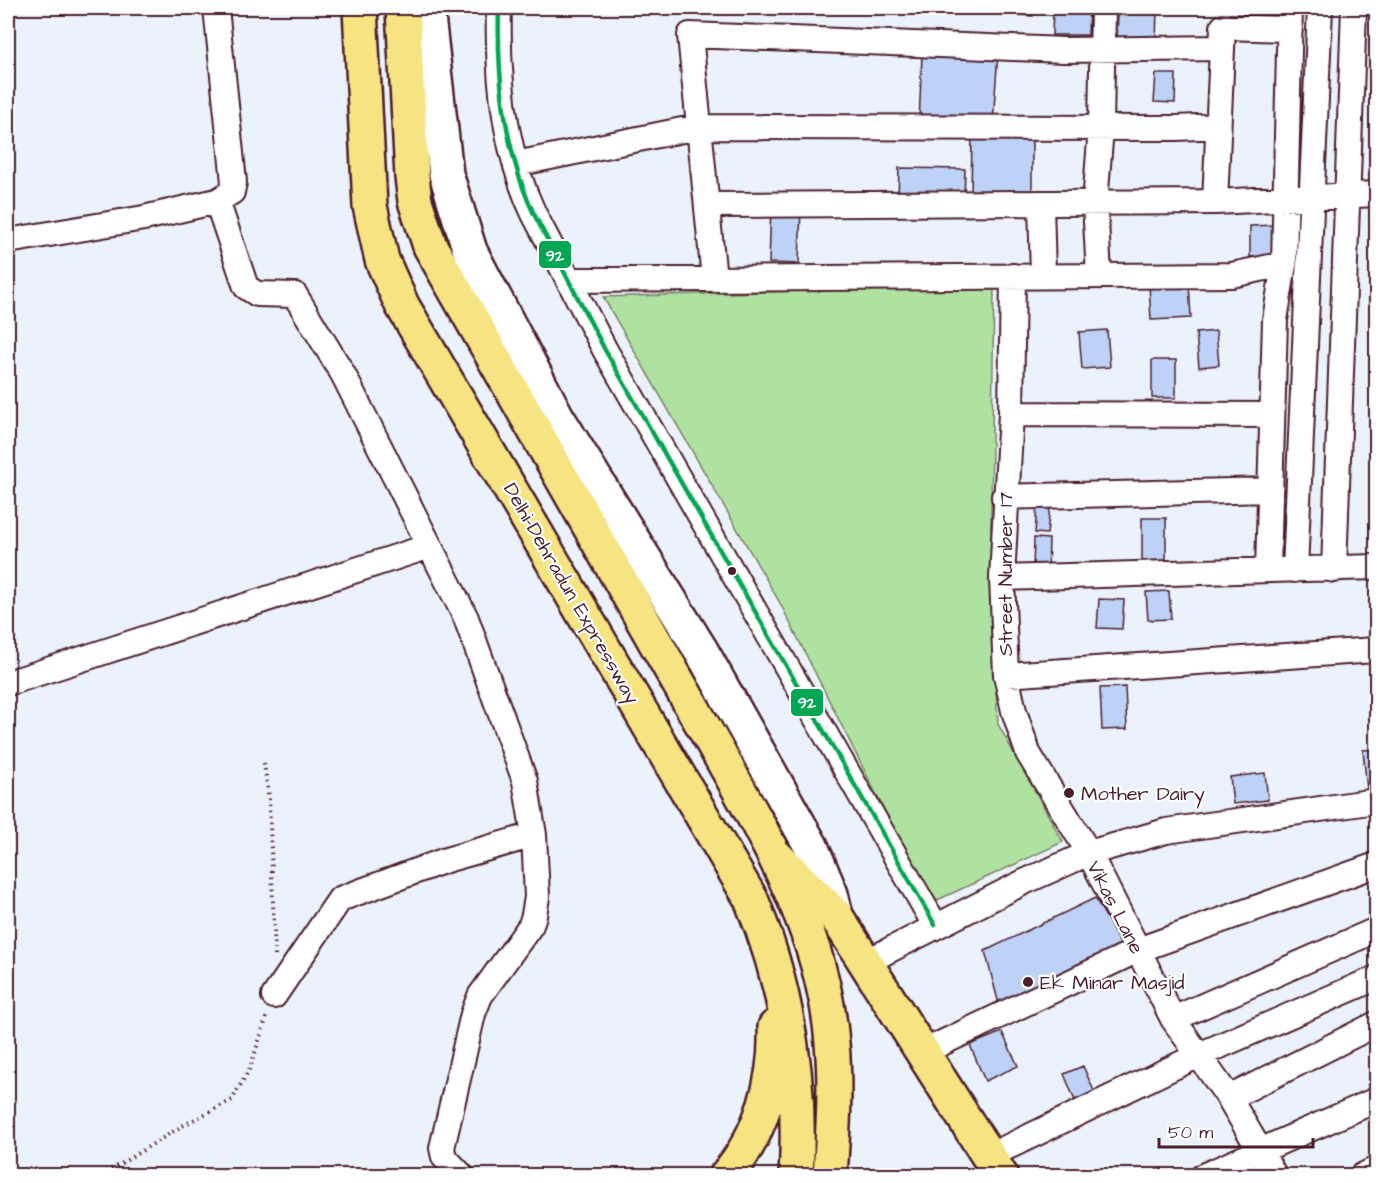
<svg xmlns="http://www.w3.org/2000/svg" width="1384" height="1183" font-family="'Architects Daughter',sans-serif">
	<style>
		.green { fill: #afe1a1; stroke: #7c8066; stroke-width: 1.5 }
		.building { fill: #bdd2f6; stroke: #4a1f2b; stroke-width: 1.5 }
		.lines { fill: none; stroke-linecap: round; stroke-linejoin: round }
		.street-casing { stroke: #4a1f2b; stroke-width: 28 }
		.secondary-casing { stroke: #4a1f2b; stroke-width: 38 }
		.primary-casing { stroke: #4a1f2b; stroke-width: 38 }
		.highway-casing { stroke: #4a1f2b; stroke-width: 38 }
		.path { stroke: #4a1f2b; stroke-width: 4; stroke-dasharray: 1.5 4.5; stroke-linecap: butt }
		.street { stroke: #fff; stroke-width: 24 }
		.secondary { stroke: #fff; stroke-width: 33 }
		.primary { stroke: #f6e381; stroke-width: 33 }
		.highway { stroke: #f6e381; stroke-width: 33 }
		.bus-1-casing { stroke: #fff; stroke-width: 9 }
		.bus-1 { stroke: #00a651; stroke-width: 4.5 }
		.bus-dot { fill: #4a1f2b; stroke: #fff; stroke-width: 2 }
		.labels { text-anchor: middle; stroke-width: 4.5; stroke-linejoin: round; paint-order: stroke }
		.street-label { font-size: 20px; fill: #4a1f2b; stroke: #fff }
		.poi-label { font-size: 20px; fill: #4a1f2b; stroke: #fff; text-anchor: start }
		.line-badge { stroke: #fff; stroke-width: 2 }
		.badge-label { font-size: 16px; text-anchor: middle; font-weight: bold; fill: #fff }
	</style>
	<rect width="100%" height="100%" fill="#ebf2fc"/>
	<filter id="ink" filterUnits="userSpaceOnUse"><feTurbulence type="fractalNoise" baseFrequency=".0167" numOctaves="2"/><feDisplacementMap in="SourceGraphic" scale="12" xChannelSelector="R" yChannelSelector="G"/><feConvolveMatrix kernelMatrix="1 2 1 2 8 2 1 2 1" color-interpolation-filters="sRGB"/></filter>
	<g filter="url(#ink)">
		<path class="green" d="M994,285L990,590L998,724L1063,842L931,903L780,603L603,297Z"/>
		<path class="building" d="M1006,8H1033V16L1006,14Z
			M1053,8H1089L1088,35H1052Z
			M1118,8H1157L1156,43L1117,42Z
			M998,53L993,122H919L922,55Z
			M1156,74H1176L1175,103L1154,102Z
			M972,130L1032,133V203L971,200Z
			M899,168L965,169L964,200L898,201Z
			M771,205L801,206L799,264L769,263Z
			M1283,225L1281,256L1250,257V226Z
			M1189,282L1191,318L1151,320L1149,284Z
			M1107,330L1110,367L1082,369L1079,332Z
			M1216,331L1219,365L1199,367L1196,333Z
			M1152,360H1176V398H1152Z
			M1037,506L1050,507L1047,534L1035,533Z
			M1142,518H1166V571H1142Z
			M1034,538L1049,539L1048,572L1033,571Z
			M1169,591L1171,619L1148,620L1146,592Z
			M1099,599L1124,600L1122,629L1097,628Z
			M1125,687L1127,729L1102,730L1100,688Z
			M1376,749V789L1367,790L1363,750Z
			M1265,773L1268,800L1233,804L1230,777Z
			M1095,898L1126,951L1001,1012L985,951Z
			M1002,1032L1018,1066L985,1081L970,1045Z
			M1083,1066L1098,1100L1078,1108L1064,1074Z"/>
		<g class="lines">
			<g class="street-casing">
				<path id="street" d="M499,8C497,76 504,151 534,214L605,350L935,925
					M516,164L697,127L1177,128L1218,126
					M217,201L246,287L257,294L295,295L343,374L466,618L525,781L534,835L537,897L534,915L531,925L480,996L473,1014L442,1148L444,1157L462,1176
					M1215,202L1223,27L1290,29
					M1041,203L1043,276
					M708,205L1215,202L1376,194
					M8,241L144,218L217,201L232,192L234,182L216,8
					M1099,275L1095,203L1101,128L1103,8
					M1013,276L1011,414L1002,578L1006,675L1014,711L1028,753L1089,853L1173,1019L1229,1098L1275,1176
					M714,279L690,35L1064,50L1222,48
					M568,280L1232,275L1284,264
					M1011,414L1271,415
					M1004,497L1269,490
					M1268,570L1275,320L1284,264L1290,8
					M1295,570L1320,8
					M1334,570L1354,8
					M1002,578L1376,567
					M1006,675L1376,650
					M8,683L430,546
					M864,963L1024,882L1089,853L1166,831L1376,801
					M274,996L340,899L446,860L534,835
					M1173,1019L1376,930
					M923,1052L1138,950L1376,865
					M1229,1098L1376,1024
					M989,1156L1199,1055L1376,978
					M1203,1176L1376,1100
					M1362,1176L1376,1169"/>
			</g>
			<g class="secondary-casing">
				<path id="secondary" d="M427,8L446,174L470,251L557,417L702,652L811,846L831,894L836,916"/>
			</g>
			<g class="primary-casing">
				<path id="primary" d="M776,856L836,916L1001,1176"/>
			</g>
			<g class="highway-casing">
				<path id="highway" d="M360,8L370,206L382,260L402,305L751,899C788,989 802,1079 796,1176
					M403,8L412,177L415,201L430,246L727,768C776,856 824,941 832,1043C836,1088 833,1131 830,1176
					M726,1176C761,1135 777,1080 775,1027"/>
			</g>
			<path class="path" d="M264,763L269,798L275,956
				M101,1176L182,1126L232,1100L250,1068L267,1016"/>
			<use href="#street" class="street"/>
			<use href="#secondary" class="secondary"/>
			<use href="#primary" class="primary"/>
			<use href="#highway" class="highway"/>
			<g class="bus-1-casing">
				<path id="bus-1" d="M499,8C497,76 504,151 534,214L605,350L935,925"/>
			</g>
			<use href="#bus-1" class="bus-1"/>
		</g>
	</g>
	<g class="bus-dot">
		<circle cx="732" cy="571" r="5"/>
		<circle cx="1069" cy="793" r="6"/>
		<circle cx="1028" cy="982" r="6"/>
	</g>
	<g class="labels">
		<g class="street-label">
			<text transform="translate(1005 574) rotate(-90)" y="7">Street Number 17</text>
			<text transform="translate(572 593) rotate(60)" y="7">Delhi-Dehradun Expressway</text>
			<text transform="translate(1116 907) rotate(63)" y="7">Vikas Lane</text>
		</g>
		<g class="poi-label">
			<text x="1081" y="800">Mother Dairy</text>
			<text x="1040" y="989">Ek Minar Masjid</text>
		</g>
	</g>
	<g class="line-badge">
		<rect x="538" y="240" width="34" height="29" rx="6" fill="#00a651"/>
		<rect x="790" y="688" width="34" height="29" rx="6" fill="#00a651"/>
	</g>
	<g class="badge-label">
		<text x="555" y="261">92</text>
		<text x="807" y="708">92</text>
	</g>
	<rect width="1384" height="1183" fill="none" stroke="#fff" stroke-width="30"/>
	<rect x="15" y="15" width="1354" height="1153" fill="none" stroke="#4a1f2b" stroke-width="2" filter="url(#ink)"/>
	<path d="M1159 1138v9h154v-9" fill="none" stroke="#4a1f2b" stroke-width="3"/>
	<text x="1168" y="1138" font-size="18" fill="#4a1f2b" stroke="#ffffff" stroke-width="4.5" paint-order="stroke">50 m</text>
</svg>
